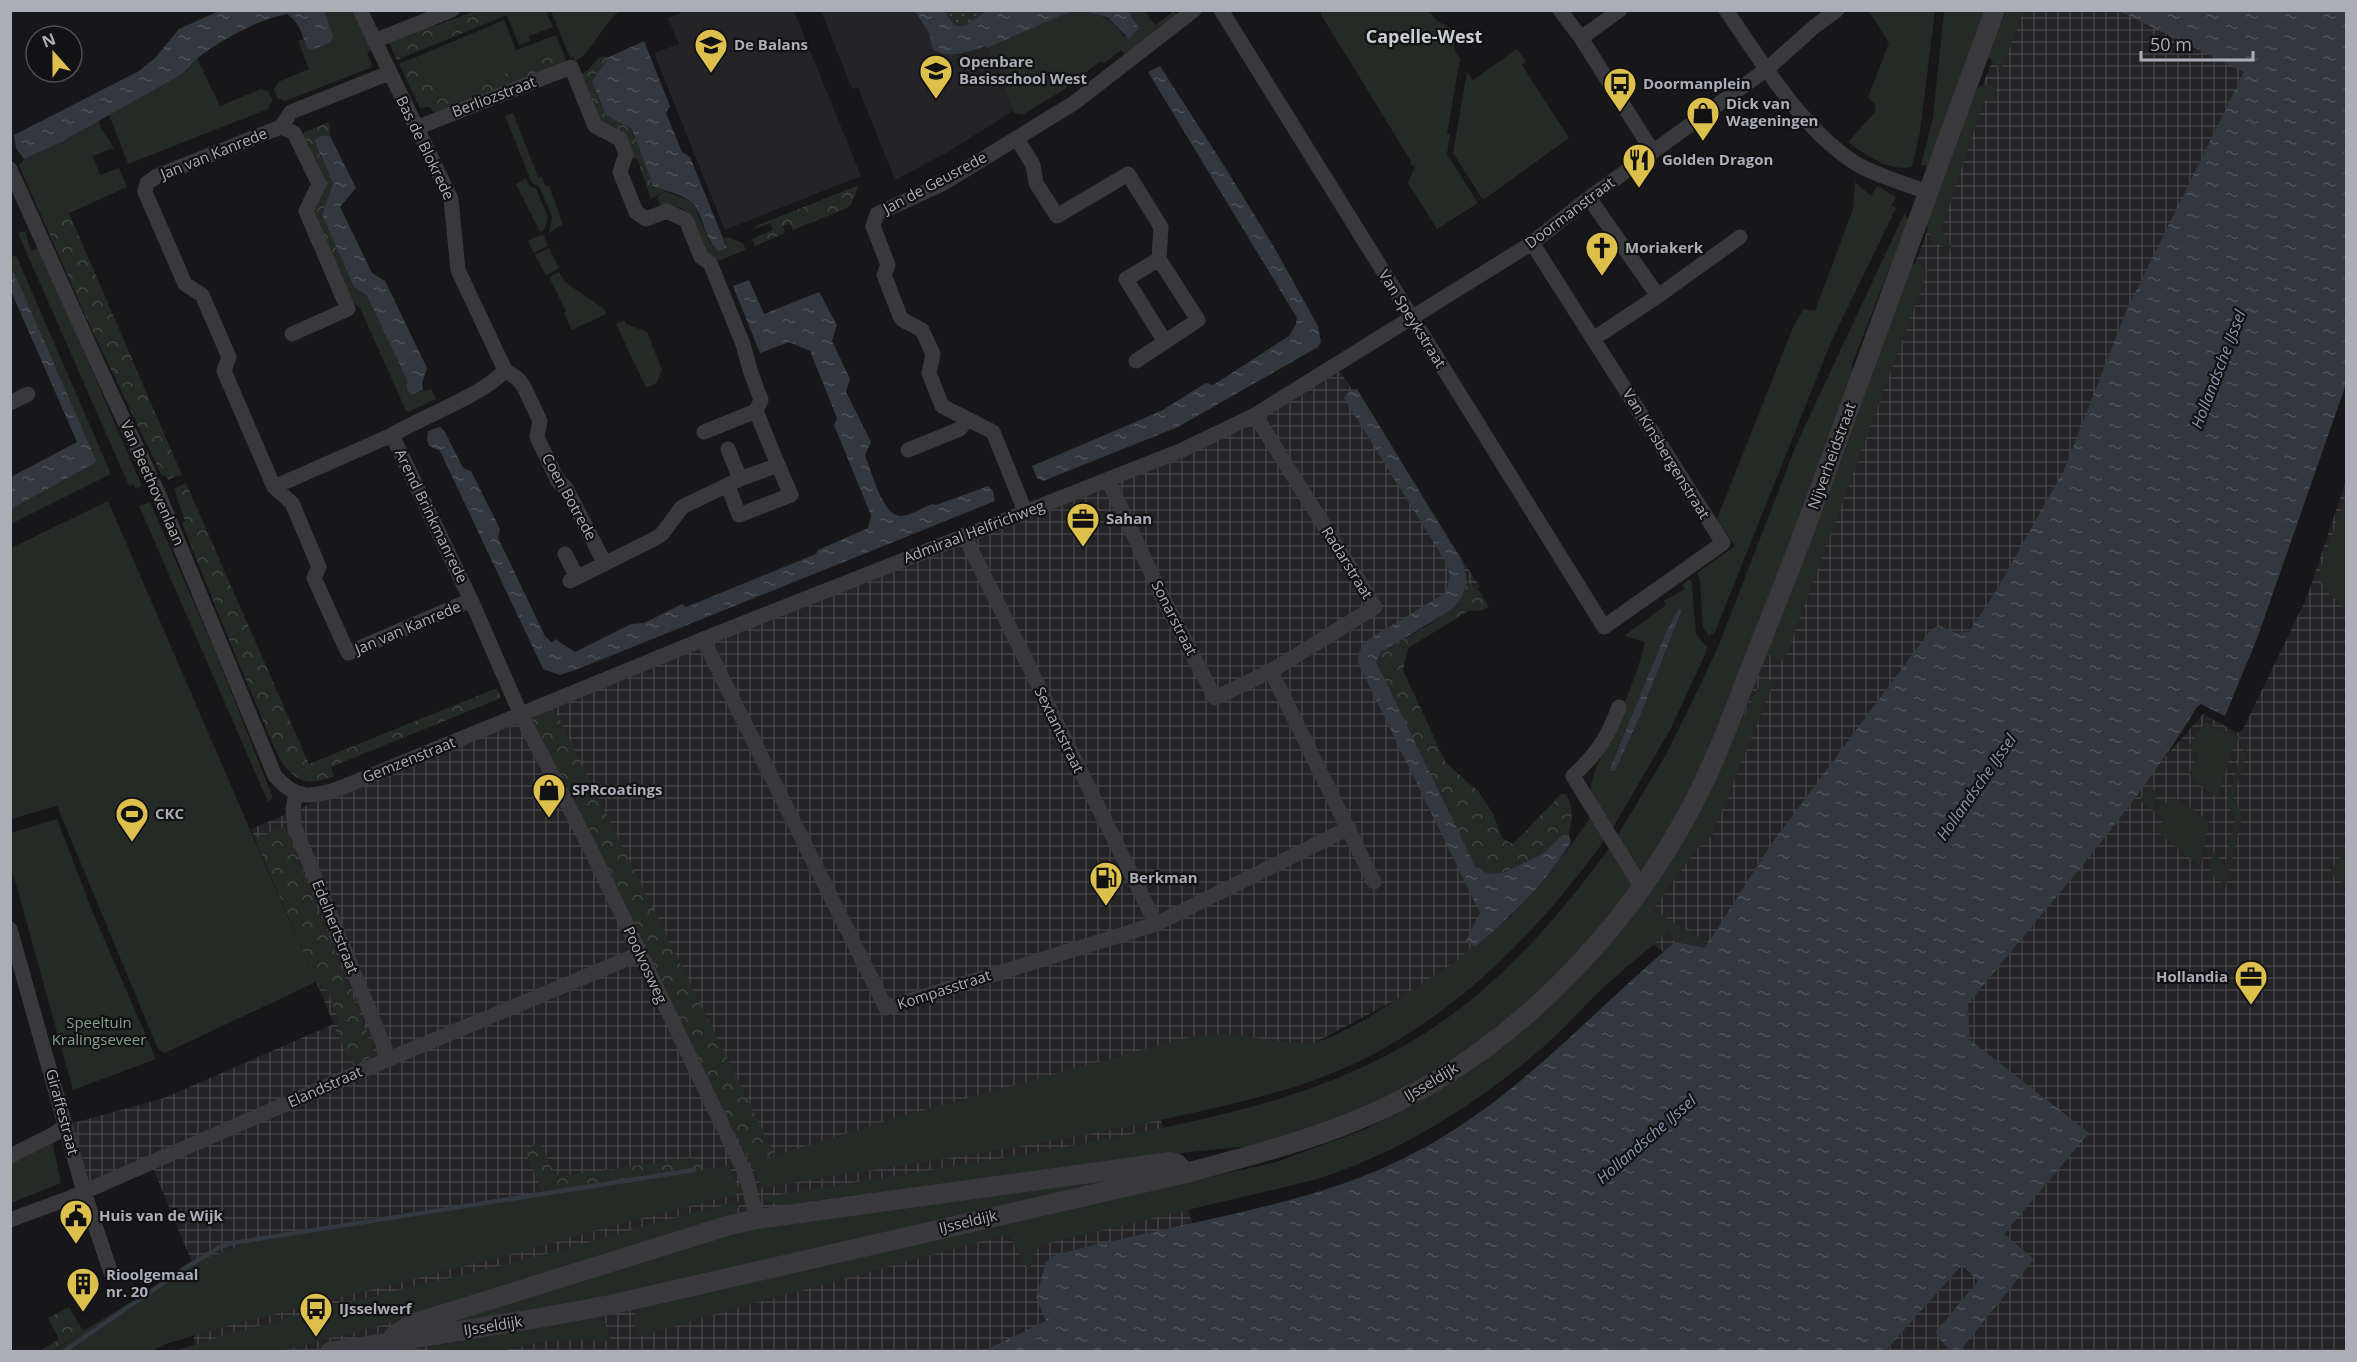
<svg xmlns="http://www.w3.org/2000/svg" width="2357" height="1362" font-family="'Open Sans',sans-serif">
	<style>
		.built { fill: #242326 }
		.industrial { fill: url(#industrial-grid) }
		.green { fill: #242a25; fill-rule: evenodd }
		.forest { fill: url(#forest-crowns) }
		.garden { fill: url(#garden-dots) }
		.water { fill: url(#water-ripples) }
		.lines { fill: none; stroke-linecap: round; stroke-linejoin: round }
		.stream { stroke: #323840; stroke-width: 4.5 }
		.minor { stroke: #39393d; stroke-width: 15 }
		.tertiary { stroke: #39393d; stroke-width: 20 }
		.labels { text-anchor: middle; stroke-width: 4.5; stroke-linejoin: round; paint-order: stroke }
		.poi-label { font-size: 15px; font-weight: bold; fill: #abadb7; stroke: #121214; text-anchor: start }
		.street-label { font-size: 15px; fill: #abadb7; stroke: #121214 }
		.park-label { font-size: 15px; fill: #84a089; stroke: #121214 }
		.water-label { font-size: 16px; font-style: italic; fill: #8696ae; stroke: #121214 }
		.quarter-label { font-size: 18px; font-weight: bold; fill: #cbcdd4; stroke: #121214 }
	</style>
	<defs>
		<pattern id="industrial-grid" width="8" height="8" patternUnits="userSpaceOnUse" patternTransform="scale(1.5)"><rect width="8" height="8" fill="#242326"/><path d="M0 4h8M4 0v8" fill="none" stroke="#414043"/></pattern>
		<pattern id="forest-crowns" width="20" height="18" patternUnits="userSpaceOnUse" patternTransform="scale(1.5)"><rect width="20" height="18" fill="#242a25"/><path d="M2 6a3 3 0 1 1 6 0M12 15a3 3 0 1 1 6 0" fill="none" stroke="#414642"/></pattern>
		<pattern id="garden-dots" width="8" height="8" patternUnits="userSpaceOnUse" patternTransform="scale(1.5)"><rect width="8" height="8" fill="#242a25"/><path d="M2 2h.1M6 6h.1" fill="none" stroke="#414642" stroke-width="1.8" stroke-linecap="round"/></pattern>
		<pattern id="water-ripples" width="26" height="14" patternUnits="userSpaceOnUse" patternTransform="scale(1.5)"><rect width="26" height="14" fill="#323840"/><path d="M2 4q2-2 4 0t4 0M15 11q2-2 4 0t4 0" fill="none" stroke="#4d5259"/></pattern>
	</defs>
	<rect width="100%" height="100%" fill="#171719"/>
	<path class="built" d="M687,10L794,11L861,176L725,230L654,53L679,44L668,18Z
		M821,11H915L929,33L933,50L961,55L985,46L989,52H991L1000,72L998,73L1013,111L946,153L895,180L858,87L852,89Z"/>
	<path class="industrial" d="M2011,11H2290L2030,570L1707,980L1620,924L1697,837Z
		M1336,365L1480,587L1378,657L1490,847L1499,933L1455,969L1314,1043L1141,1054L1204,1261L1004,1351H194L193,1265L151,1163L84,1192L66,1125L164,1098L334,1024L251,829L716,634L1192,445Z
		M2346,481V1351L1873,1352L1956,1043L1954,997L2203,714L2238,733L2243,729L2307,597Z"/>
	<path class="green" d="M1324,10L1429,11L1437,21L1450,28L1456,53L1460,59L1447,134H1450L1447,154L1478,203L1437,229L1408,183L1415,166L1410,164L1411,161L1320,13Z
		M325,11H353L372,50L367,53L372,65L370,68L285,101L277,98L274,90L278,82L309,69L298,41L303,39L308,49L333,36Z
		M517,11H546L553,27L529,36L530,41L519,45L507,15Z
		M551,11H620C602,24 594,50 575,62L573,57L570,58Z
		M1072,11C1095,10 1112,17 1124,37L1139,28L1128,11H1145L1155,25L1174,11L1177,15L1125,55L1121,50L1105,63L1099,62L1065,89L1022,115L1014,113L998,73L1000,72L987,48Z
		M1869,11H1935L1920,132L1912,167C1890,172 1865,155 1848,142L1874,113L1876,106L1868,97L1889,43Z
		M1944,11H1988L1929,166L1921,165L1933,117Z
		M2006,11H2024L2001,69L1988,57Z
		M504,20L516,50L556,35L562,50L443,98L416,57Z
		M1517,49L1526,62L1522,65L1569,138L1483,200L1453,153L1467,72L1473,80Z
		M197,58L220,106L261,89L269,92L272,100L268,109L128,164L109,115L186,72Z
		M1987,84L1997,87L1993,101L1984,100L1941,230L1953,250L1932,242L1926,224L1971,95L1978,87Z
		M513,113L538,177L542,176L545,186H549L563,224L549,233L552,217L539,186L532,183L505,116Z
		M99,120L101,128L114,148L93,156L100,175L119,168L127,187L45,224L19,166L24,159Z
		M526,178L529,186L536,189L548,217L544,230L540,232L516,184Z
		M1855,182L1871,196L1877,186L1896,197L1891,206L1896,208L1831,342L1715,632L1709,636L1703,628L1700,580L1697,573L1735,546L1717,519L1792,330L1803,309L1815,311L1853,209Z
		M665,191L688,200L694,205L710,243L727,248L724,238L729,237L743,243L746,250L715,262L705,254L688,213C680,205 671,204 661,207L657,197Z
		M1905,212L1908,221L1851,367L1857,372L1797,530L1690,793L1646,869L1640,871L1615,840L1667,753L1694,698L1718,647L1797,443Z
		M25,231L31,251L39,248L142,486L136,489L134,484L129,486L18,233Z
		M543,234L548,246L534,253L528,241Z
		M549,248L559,268L546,276L535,255Z
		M16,255L111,474L11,524L10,509L97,462L14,272L11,274V258Z
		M332,261L354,287L367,296L407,380V389L411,394L431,389L436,399L408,412L406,411L360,308L348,298Z
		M1920,263L1926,269L1922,287L1784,661H1779L1762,650L1910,265Z
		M559,272L565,282L604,309L606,314L572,330L564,313L566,311L549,277Z
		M624,320L626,324L647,332L662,370L656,384L646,388L616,324Z
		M2346,496V609L2328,593L2318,576Z
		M108,501L316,982L165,1053L158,1049L57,806L11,819V548Z
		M150,502L215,651L273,798L268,802L139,506Z
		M1690,579L1692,585L1696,634L1707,647L1706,652L1671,728L1610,833C1604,822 1592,806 1591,794C1588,772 1614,734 1624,715L1621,712L1638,668L1645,642L1624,636L1666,605L1664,601L1685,589L1682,585ZM1678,609L1682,611L1641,714L1617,767L1614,771H1609L1664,637Z
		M1763,678L1774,682L1712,836L1694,852L1653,910L1708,943L1704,948L1675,942L1668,932C1647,951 1623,969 1603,988C1584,1006 1567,1026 1548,1043C1479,1103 1401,1153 1314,1180L1044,1244L1036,1250L1029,1271L1008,1234L733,1309L638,1337L633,1321L637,1307L1276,1162L1366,1129L1414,1104L1465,1071L1603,949L1644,901L1679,847Z
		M2205,722L2239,737L2231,753L2218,798L2193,780L2194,777L2189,774L2198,754L2188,747Z
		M2249,741L2234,798L2242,816L2226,886L2209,872L2213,851L2225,865L2235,818L2227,804L2241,754Z
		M2150,787L2157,792L2155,809L2176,798L2209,821L2201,867L2155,830L2164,819L2140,800Z
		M1592,815L1606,838C1542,927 1467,1005 1370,1056C1304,1090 1233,1104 1161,1120C1029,1148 895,1165 762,1188L751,1164L888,1120L1186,1038L1223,1033L1284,1042L1314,1043L1333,1036L1368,1018L1452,964L1511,916L1563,856Z
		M57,819L93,913L156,1059L73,1090L11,866V833Z
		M1611,846L1632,883L1631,890L1569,964L1494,1030L1433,1072L1399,1092L1362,1109L1271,1144L1190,1152L780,1205L766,1201L765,1197C873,1179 982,1163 1090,1142C1224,1116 1351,1093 1462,1007C1521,961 1567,905 1611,846Z
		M2346,850V885L2329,872Z
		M52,1139L61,1183L11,1203V1161Z
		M729,1166L741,1193L619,1224L528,1250L231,1325L169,1343L151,1351L54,1352L83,1331L199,1261L248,1243L359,1220Z
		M1127,1177L571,1305L446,1324L450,1321L768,1224Z
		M741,1201L736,1212L727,1217L371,1328L281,1351L171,1352C289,1314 411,1288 531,1258C601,1240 670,1217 741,1201Z
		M599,1316L605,1322L610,1338L604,1342L585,1339L546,1341L501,1351L429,1352V1347Z"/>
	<path class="forest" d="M475,11H517L397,60L388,41L429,24L435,26Z
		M562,50L566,61L434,113L430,107L420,108L399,64L416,57L443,98Z
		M599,57H609L592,81L606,115L632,129L653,186L665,191L651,199L637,158L631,160C638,136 608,134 599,118C590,106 586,88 581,74L587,71Z
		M329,122L330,136L322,135L314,140L333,183L322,215L354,287L332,261L312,216L324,187L302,136L304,132Z
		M859,185L851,205L845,209L793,230L790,223L783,226L785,233L755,246L752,239L773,230L770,223L755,229L756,226Z
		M69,213L182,475L177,477L176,476L168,480L165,475L162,476L85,315L45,224Z
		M186,483L309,764L497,688L501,698L331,767L334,776C318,782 306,786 292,774C277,761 270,736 262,718C234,653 208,588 182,523L185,521L174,489Z
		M1467,581L1480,592L1489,607L1481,611L1470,610L1408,648L1403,670L1446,763L1478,791L1492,812L1503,839L1513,844L1561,794H1566C1574,807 1572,820 1569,835H1562L1544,853L1505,872L1489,874L1476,868L1376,662L1381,652C1409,635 1459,615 1467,581Z
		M554,708L775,1155L751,1164L531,728L533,716Z
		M285,826L376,1055L355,1065L351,1057L348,1058L335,1028L340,1024L326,988L316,982L255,839Z
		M541,1143L554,1173L562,1176L691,1158L697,1159L703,1170L543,1194L524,1149Z
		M69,1307L83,1331L54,1351H40L59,1339L48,1318Z"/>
	<path class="garden" d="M945,11H986L963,27L954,25Z"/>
	<path class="water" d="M219,11H325L333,36L331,42L312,50L308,49C301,35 301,23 287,14C259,19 221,40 199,57C191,63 188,71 179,76L61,142L24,159L16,148L14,135L139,71L155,58L179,29Z
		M915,11H945L954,25L963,27L986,11H1084H1072L987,48L985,46C966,53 952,59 933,50L929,33Z
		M1084,11H1128L1139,28L1129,39L1107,17Z
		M2119,11H2346V384L2258,636L2225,716L2201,704L2197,707C2132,814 2046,907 1968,1004L1970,1040L2089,1133L2004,1234L2034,1259L1960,1351H1950L1935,1333L1978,1281L1962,1265L1885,1351H984L1046,1321L1036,1298L1046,1262L1051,1257C1077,1248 1104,1243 1130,1237C1225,1214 1325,1200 1412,1154C1517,1100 1587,1016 1675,942L1705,948L1770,846L1929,632L1938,625L1956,633L1969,632L1996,591L2064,470L2127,309L2244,72Z
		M644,41L670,106L666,113L682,152L690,157L727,248L719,251C702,237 705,216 692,203C683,194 665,191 653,186L632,129L606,115L592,81L609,57Z
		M1160,66L1228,172L1274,247L1318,326L1321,342L1318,347L1178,427L1043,481L1037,478L1032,466L1161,411L1206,383L1213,385L1289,336L1296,324L1297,318L1148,72Z
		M322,135L330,136L356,188L340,207L341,209L372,273L385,281L427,368L422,384L423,390L410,395L407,389V380L367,296L354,287L322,215L333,183L314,140Z
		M14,272L97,462L11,509V477L77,442L11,291V274Z
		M749,280L764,314L819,292L837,325L832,341L850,379L846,392L871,442L865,455C871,470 883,517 901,516C910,516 923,507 932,504L936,505L988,486L993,491L995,501L583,667L560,675L543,669L440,451L429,446L427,440L428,431L440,427L445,432L463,468L471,471L500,529L498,538L545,636L552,643L555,639L575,652L631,624L644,623L682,604L686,607L816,554L818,550L868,528L871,515L834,425L837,418L810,351L789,342L760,353L733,286Z
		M1357,389L1462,561C1469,581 1467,595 1451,610L1381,652L1376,662L1379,668L1476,868L1489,874L1505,872L1544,853L1562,835H1569L1571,842C1546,883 1511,916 1475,947L1466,941L1480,913L1358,663L1359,652L1366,641L1442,595C1456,578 1448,568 1439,551L1344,398L1349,390Z
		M1678,609L1682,610L1641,714L1617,767L1614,771H1609L1664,637Z"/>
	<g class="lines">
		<path class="stream" d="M63,1352L182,1270L220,1247L232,1243L694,1170"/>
		<path class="minor" d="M360,10L451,199L458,270L505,370C484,395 423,416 392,435
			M1221,10L1604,627L1723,543L1532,243
			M1560,10L1581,38L1653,152
			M1726,10C1762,62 1799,125 1852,161C1875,176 1903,182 1928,193
			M1581,38L1620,10
			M374,41L452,10
			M389,73L291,112L281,127L157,176L147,183L145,192L185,284L202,295L229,357L224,371L274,487L292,503L319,567L314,578L348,653L471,600
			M281,127L294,133L319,184L306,211L348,309L292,334
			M416,128L571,67L595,126L620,139L626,154L620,172L636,212L646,219L667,211L686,220L701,257L710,263L743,344L750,370L761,400L756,411L778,465L740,479L682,507L662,534L654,539L570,581
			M1017,139L1033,165L1036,183L1057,216L1128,174L1161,227L1159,259L1198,320L1136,361
			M10,169L100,369L158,493L275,776C298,802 313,797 343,787L716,634L1180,451L1255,415L1532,243L1589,198L1767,69L1814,27L1837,10
			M1589,198L1658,296L1593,339
			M1159,259L1126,279L1165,342
			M1658,296L1740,237
			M505,370L518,379L524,387L540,421L537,437L558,481L566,488L605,564
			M10,403L28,394
			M704,432L756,411
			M728,449L740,479
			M908,450L960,429L967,419
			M1108,480L1160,592L1215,698L1271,671L1375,607L1255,415
			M728,486L739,515L791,495L778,465
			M274,487L392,435L471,600L521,715L589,846L746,1175L757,1219
			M1025,511L993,432L942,406L929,373L933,354L922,330L903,320L900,316L884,275L888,265L873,226L877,214L942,184L1074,103L1194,10
			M964,535L1156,924
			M565,554L577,577
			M703,639L886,1008L1156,924L1349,828
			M1271,671L1374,882
			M1619,707C1607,739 1597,753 1573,776L1642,888
			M296,793L293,809L295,828L389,1059
			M10,929L84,1192L111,1273H113
			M10,1156L54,1134L66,1125
			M10,1220L72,1197L389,1059L639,954"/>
		<path class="tertiary" d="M389,1343L396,1334L412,1324L730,1225L757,1219L1170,1162L1176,1163L1186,1173
			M330,1352L539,1318L610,1305L1186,1173C1258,1154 1332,1135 1399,1101C1516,1042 1617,939 1681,826C1710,776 1730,721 1751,667C1773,611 1796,555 1816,499C1876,336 1935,173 1995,10"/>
	</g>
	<defs>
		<g id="school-pin" transform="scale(1.725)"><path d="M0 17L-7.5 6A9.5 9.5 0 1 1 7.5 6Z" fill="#ddbf4b" stroke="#121214"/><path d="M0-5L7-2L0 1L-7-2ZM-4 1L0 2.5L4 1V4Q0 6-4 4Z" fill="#111"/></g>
		<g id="bus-pin" transform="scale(1.725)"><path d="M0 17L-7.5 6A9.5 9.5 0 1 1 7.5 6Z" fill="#ddbf4b" stroke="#121214"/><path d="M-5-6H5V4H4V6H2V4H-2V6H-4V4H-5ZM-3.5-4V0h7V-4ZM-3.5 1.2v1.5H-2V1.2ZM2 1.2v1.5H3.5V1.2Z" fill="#111"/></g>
		<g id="shop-pin" transform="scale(1.725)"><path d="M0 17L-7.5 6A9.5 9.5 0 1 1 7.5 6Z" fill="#ddbf4b" stroke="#121214"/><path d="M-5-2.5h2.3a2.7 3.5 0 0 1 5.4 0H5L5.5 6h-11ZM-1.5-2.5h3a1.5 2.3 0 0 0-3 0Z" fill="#111"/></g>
		<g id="restaurant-pin" transform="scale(1.725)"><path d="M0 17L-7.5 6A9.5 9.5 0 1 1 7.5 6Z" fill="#ddbf4b" stroke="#121214"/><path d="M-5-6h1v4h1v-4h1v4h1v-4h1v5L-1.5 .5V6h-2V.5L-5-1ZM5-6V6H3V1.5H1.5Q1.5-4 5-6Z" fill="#111"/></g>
		<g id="church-pin" transform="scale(1.725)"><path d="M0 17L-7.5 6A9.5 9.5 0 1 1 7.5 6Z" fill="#ddbf4b" stroke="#121214"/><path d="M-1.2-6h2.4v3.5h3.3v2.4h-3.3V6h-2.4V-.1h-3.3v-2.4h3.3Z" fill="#111"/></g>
		<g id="office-pin" transform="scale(1.725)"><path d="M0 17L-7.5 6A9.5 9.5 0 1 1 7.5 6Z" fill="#ddbf4b" stroke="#121214"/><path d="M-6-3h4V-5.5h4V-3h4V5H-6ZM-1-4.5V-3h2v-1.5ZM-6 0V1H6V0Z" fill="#111"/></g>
		<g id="stadium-pin" transform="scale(1.725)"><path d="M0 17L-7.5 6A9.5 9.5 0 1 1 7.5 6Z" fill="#ddbf4b" stroke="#121214"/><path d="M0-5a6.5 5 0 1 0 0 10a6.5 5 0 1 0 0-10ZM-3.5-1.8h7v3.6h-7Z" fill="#111"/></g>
		<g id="fuel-pin" transform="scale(1.725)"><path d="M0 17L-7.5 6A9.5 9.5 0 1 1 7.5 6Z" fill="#ddbf4b" stroke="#121214"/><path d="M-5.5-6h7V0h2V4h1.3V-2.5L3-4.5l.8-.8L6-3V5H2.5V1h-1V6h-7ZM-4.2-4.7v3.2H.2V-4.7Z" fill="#111"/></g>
		<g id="civic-pin" transform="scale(1.725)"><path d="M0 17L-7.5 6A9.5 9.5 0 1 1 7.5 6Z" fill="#ddbf4b" stroke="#121214"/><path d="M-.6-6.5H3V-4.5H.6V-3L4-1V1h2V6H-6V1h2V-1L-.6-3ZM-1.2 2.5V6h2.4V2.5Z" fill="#111"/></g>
		<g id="building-pin" transform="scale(1.725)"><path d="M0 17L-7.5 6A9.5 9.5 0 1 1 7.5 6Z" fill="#ddbf4b" stroke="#121214"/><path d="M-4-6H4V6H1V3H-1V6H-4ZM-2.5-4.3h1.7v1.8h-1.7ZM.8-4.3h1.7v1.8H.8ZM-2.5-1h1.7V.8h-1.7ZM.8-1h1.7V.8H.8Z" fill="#111"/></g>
	</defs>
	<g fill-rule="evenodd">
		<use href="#school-pin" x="711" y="45"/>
		<use href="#school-pin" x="936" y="71"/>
		<use href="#bus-pin" x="1620" y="84"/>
		<use href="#shop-pin" x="1703" y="113"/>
		<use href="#restaurant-pin" x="1639" y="160"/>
		<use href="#church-pin" x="1602" y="248"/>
		<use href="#office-pin" x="1083" y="519"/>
		<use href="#shop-pin" x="549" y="790"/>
		<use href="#stadium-pin" x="132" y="814"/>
		<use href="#fuel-pin" x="1106" y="878"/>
		<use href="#office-pin" x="2251" y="977"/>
		<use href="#civic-pin" x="76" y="1216"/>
		<use href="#building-pin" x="83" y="1284"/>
		<use href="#bus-pin" x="316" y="1309"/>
	</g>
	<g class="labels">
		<g class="poi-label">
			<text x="734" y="50">De Balans</text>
			<text x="959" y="67">Openbare<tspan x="959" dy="17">Basisschool West</tspan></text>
			<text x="1643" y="89">Doormanplein</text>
			<text x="1726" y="109">Dick van<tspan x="1726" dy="17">Wageningen</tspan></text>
			<text x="1662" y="165">Golden Dragon</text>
			<text x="1625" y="253">Moriakerk</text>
			<text x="1106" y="524">Sahan</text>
			<text x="572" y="795">SPRcoatings</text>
			<text x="155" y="819">CKC</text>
			<text x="1129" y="883">Berkman</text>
			<text x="2228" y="982" text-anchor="end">Hollandia</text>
			<text x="99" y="1221">Huis van de Wijk</text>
			<text x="106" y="1280">Rioolgemaal<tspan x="106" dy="17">nr. 20</tspan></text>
			<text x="339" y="1314">IJsselwerf</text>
		</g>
		<g class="street-label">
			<text transform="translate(494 97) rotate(-21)" y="5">Berliozstraat</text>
			<text transform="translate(425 148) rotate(64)" y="5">Bas de Blokrede</text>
			<text transform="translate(214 154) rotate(-22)" y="5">Jan van Kanrede</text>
			<text transform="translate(935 183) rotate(-28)" y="5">Jan de Geusrede</text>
			<text transform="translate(1570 213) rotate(-37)" y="5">Doormanstraat</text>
			<text transform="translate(1412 319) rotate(58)" y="5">Van Speykstraat</text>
			<text transform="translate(1666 454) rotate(58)" y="5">Van Kinsbergenstraat</text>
			<text transform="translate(1832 456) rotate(-70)" y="5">Nijverheidstraat</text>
			<text transform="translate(152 483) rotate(66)" y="5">Van Beethovenlaan</text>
			<text transform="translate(569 497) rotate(61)" y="5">Coen Botrede</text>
			<text transform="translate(431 516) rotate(64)" y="5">Arend Brinkmanrede</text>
			<text transform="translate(974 532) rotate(-21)" y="5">Admiraal Helfrichweg</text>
			<text transform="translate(1347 563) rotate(58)" y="5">Radarstraat</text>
			<text transform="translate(1174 618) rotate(63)" y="5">Sonarstraat</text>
			<text transform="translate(408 628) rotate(-23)" y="5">Jan van Kanrede</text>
			<text transform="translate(1059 730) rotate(64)" y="5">Sextantstraat</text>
			<text transform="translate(409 760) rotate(-22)" y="5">Gemzenstraat</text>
			<text transform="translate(335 927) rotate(68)" y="5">Edelhertstraat</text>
			<text transform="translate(645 965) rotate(65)" y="5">Poolvosweg</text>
			<text transform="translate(944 990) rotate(-18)" y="5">Kompasstraat</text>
			<text transform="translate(1431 1082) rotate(-31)" y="5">IJsseldijk</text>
			<text transform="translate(325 1087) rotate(-24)" y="5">Elandstraat</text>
			<text transform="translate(62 1112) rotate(75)" y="5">Giraffestraat</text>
			<text transform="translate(968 1222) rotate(-13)" y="5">IJsseldijk</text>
			<text transform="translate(493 1326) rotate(-9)" y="5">IJsseldijk</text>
		</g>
		<g class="park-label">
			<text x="99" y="1028">Speeltuin<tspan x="99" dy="17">Kralingseveer</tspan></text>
		</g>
		<g class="water-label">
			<text transform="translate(2218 369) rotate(-69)" y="6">Hollandsche IJssel</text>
			<text transform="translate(1976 787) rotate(-55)" y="6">Hollandsche IJssel</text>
			<text transform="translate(1646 1139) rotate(-41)" y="6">Hollandsche IJssel</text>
		</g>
		<g class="quarter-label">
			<text x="1424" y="43">Capelle-West</text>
		</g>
	</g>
	<rect width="2357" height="1362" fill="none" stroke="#abadb7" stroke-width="24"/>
	<g transform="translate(54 54) rotate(339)"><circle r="28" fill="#121214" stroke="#4f5055" stroke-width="1.5"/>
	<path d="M0-4.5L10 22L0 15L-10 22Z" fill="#ddbf4b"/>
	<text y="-9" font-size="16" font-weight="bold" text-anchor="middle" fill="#abadb7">N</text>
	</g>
	<path d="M2141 51v9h112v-9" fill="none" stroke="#abadb7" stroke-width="3"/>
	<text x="2150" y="51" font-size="18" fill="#abadb7" stroke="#121214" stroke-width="4.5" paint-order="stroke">50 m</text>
</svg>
